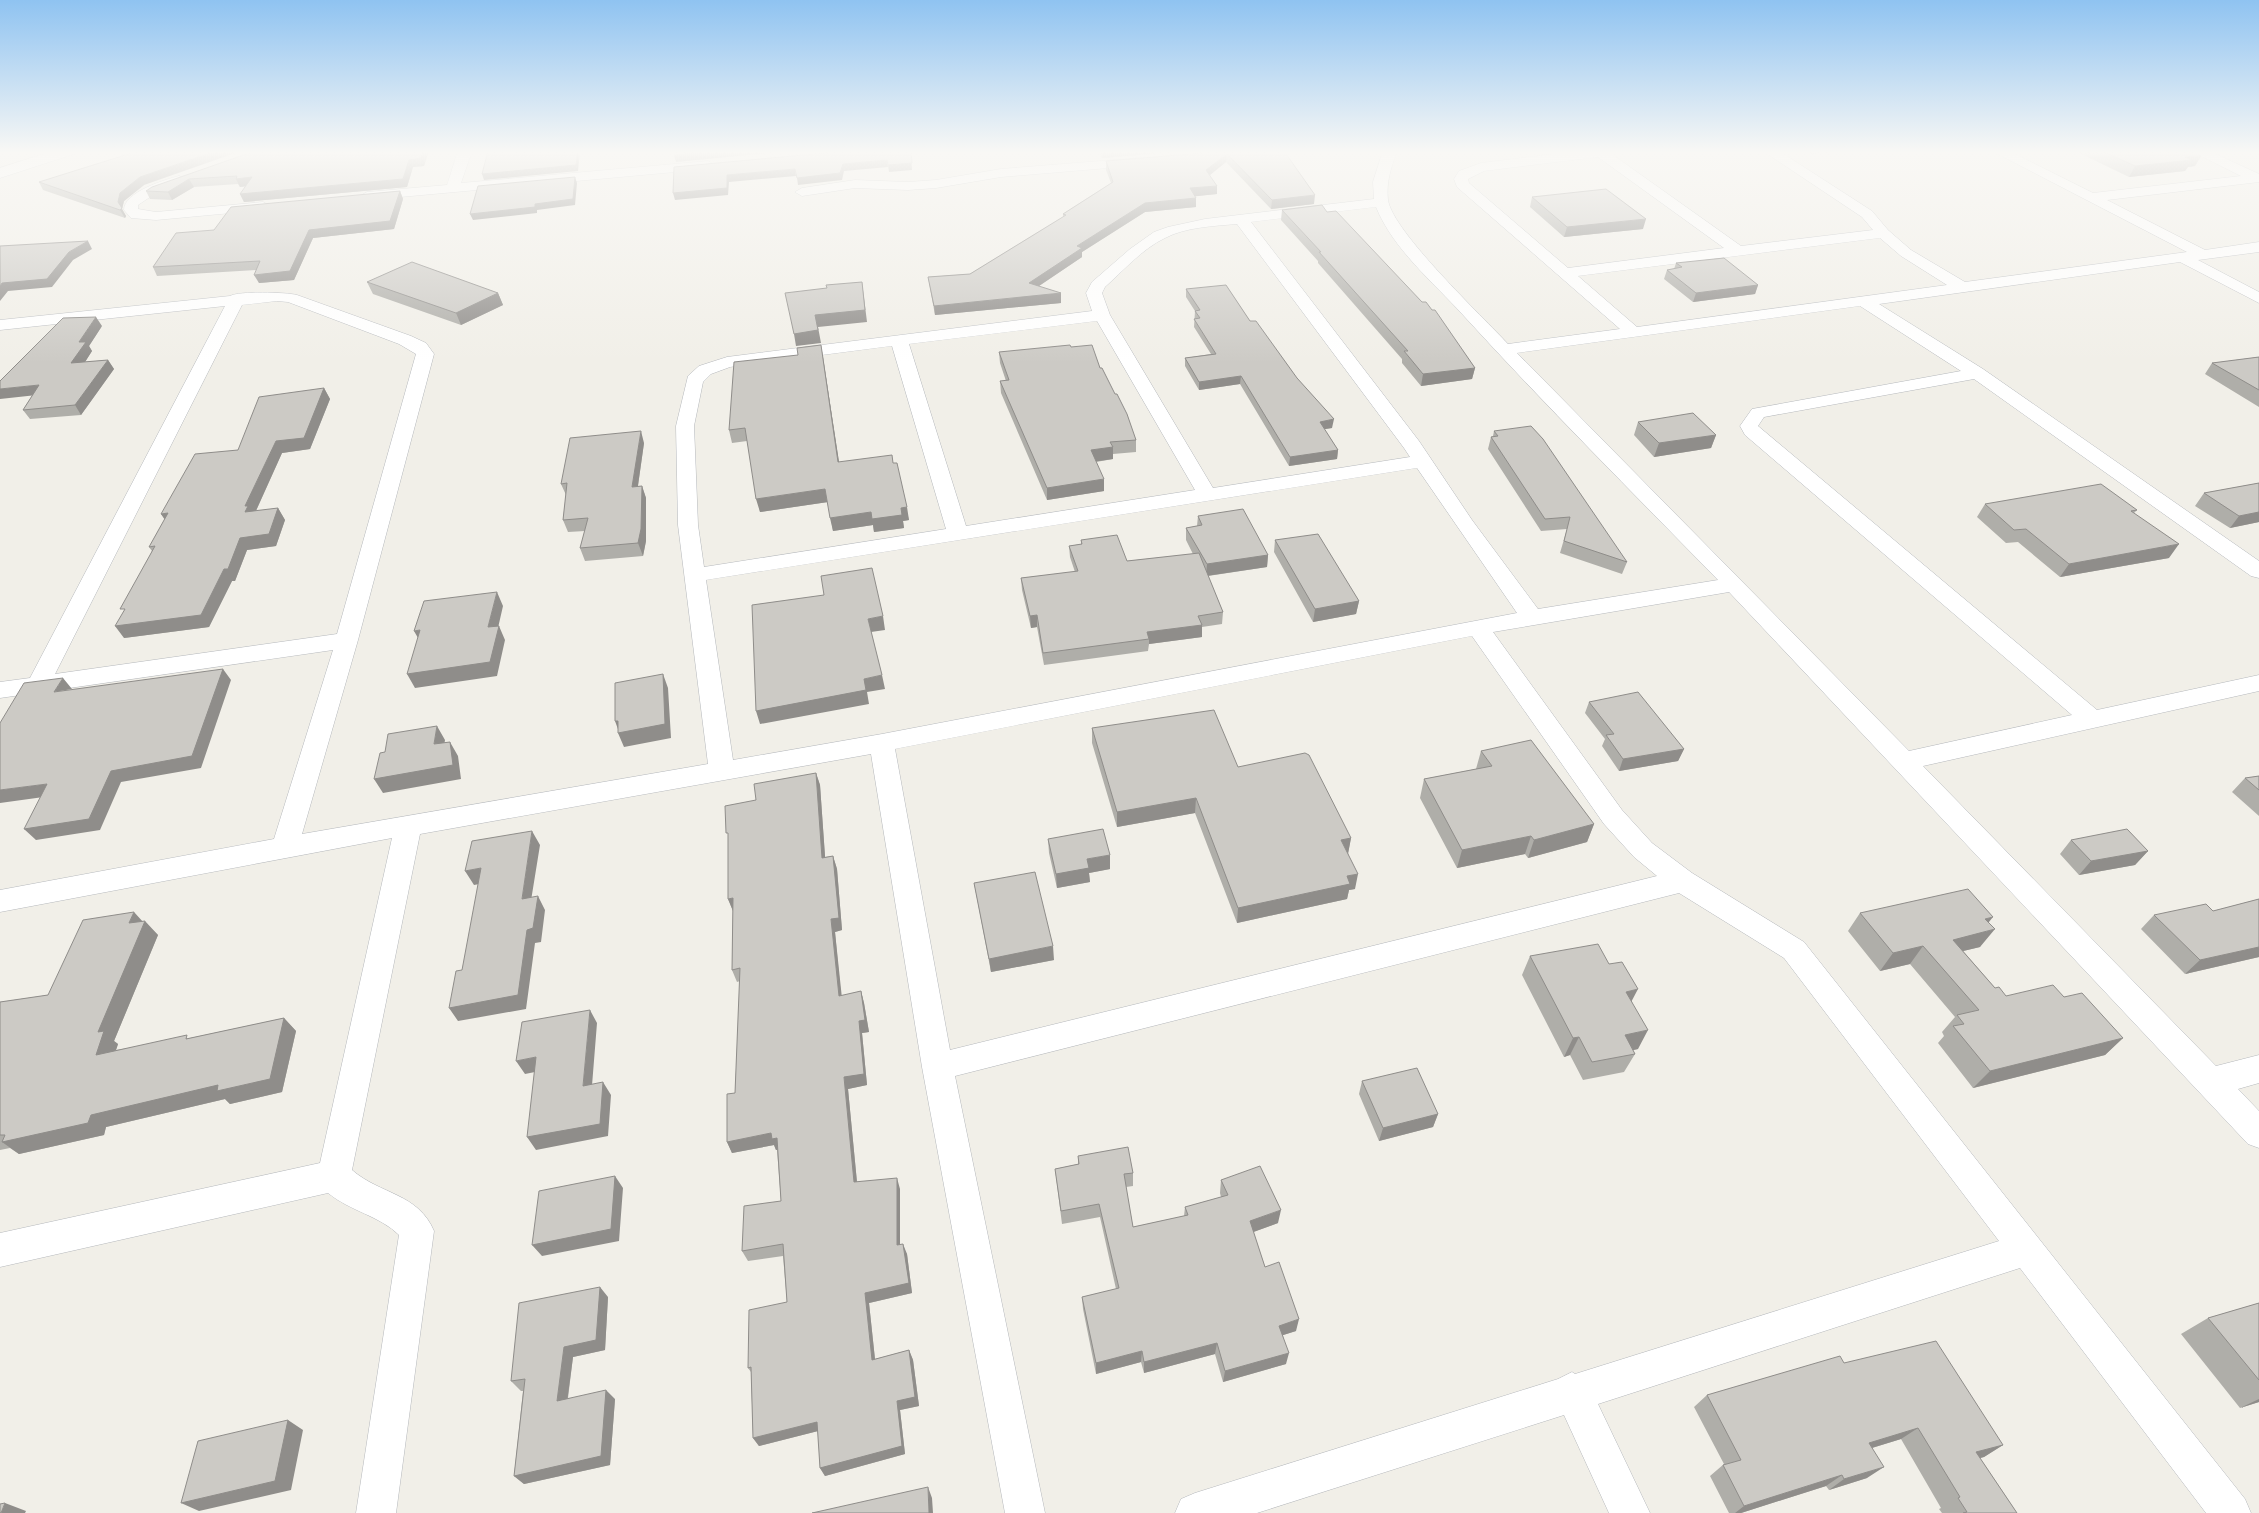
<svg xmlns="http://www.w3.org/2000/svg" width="2259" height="1513" font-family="Cabin,sans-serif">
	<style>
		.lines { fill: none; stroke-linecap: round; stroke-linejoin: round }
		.minor-casing { stroke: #b5b8bc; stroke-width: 1 }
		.tertiary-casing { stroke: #b5b8bc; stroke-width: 1 }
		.minor { fill: #fff; fill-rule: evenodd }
		.tertiary { fill: #fff; fill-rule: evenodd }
		.wall { fill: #afaea9 }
		.shaded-wall { fill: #8f8d8a }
		.building { fill: #cccac5; stroke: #8f8d8a }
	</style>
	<rect width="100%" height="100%" fill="#f1efe8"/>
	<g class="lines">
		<g class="minor-casing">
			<path id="minor" d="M458,151H472L461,183L708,161L715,165L708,169L367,200L360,196L367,192L447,185Z
				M1383,151H1397C1391,168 1386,182 1388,200C1393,232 1483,317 1508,344L1620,329L1457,187L1454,179L1459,171L1481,163L1579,151H1621L1613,155L1741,246L1873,230L1862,217L1763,151H1779L1872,211L1888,230L1911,250L1965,282L2187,252L1992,151H2009L2093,193L2241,176L2191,151H2209L2259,174V182L2107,200L2205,250L2259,242V252L2198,260L2259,292V303L2180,262L1879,304L1983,369L2259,561V578L2251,576L1974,379L1764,417L1758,426L2097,710L2259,675V691L1923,766L2216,1066L2259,1055V1083L2238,1089L2259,1111V1148L2248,1144L1729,592L1493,632L1622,810L1652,843L1692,873L1804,942L2245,1499L2251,1513H2206L2020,1268L1598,1404L1650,1513H1609L1564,1415L1257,1513H1175L1181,1499L1195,1493L1558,1379L1572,1372L1575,1374L1999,1241L1784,958L1679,893L955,1076L1045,1513H1005L922,1067L871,754L420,834L352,1170C381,1195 418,1193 434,1231L396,1513H356L399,1235C380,1216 350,1211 328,1193L0,1267V1233L320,1163L392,838L0,912V890L274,839L333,650L0,698V682L30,678L225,306L0,330V320L230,296C239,291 285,292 297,295L411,336L426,343L434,354L358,640L302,834L708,764L678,525L676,426L688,376L699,366L727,357L1092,311L1086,293L1092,282L1130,249L1154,232L1168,227L1205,219L1374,199L1373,182ZM1598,157L1724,248L1568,268L1469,183L1468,179L1484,171ZM1376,207C1393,249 1433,282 1463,315C1546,406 1632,492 1718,580L1538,609L1472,520L1419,441L1251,222ZM1237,224L1404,448L1410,457L1213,488L1110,315L1102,293L1105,287C1123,271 1142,249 1165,238C1186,227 1214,226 1237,224ZM1880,238L1901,256L1947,285L1637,327L1578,276ZM277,301L288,302L399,344L416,354L337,634L55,674L242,305ZM1860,306L1961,371L1752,409L1740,426L1745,435L2072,715L1909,751L1517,353ZM1097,321L1195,490L966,526L909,344ZM892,346L946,529L704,567L698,525L694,426L703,382L711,374L730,367ZM1417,468L1517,613L882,734L733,760L706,580ZM1472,636L1604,824L1634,857L1657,876L950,1050L895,749Z
				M1139,158L1144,159L1146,162L1144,165L1001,177L936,188L908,190L855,188L802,196L795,192L802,188L855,180L908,182L936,180L1001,169Z
				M179,176L186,180L184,183L153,195L138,205V209L156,212L263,202L270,206L263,210L156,220L131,218L124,210C124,192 164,180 179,176Z"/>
		</g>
		<g class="tertiary-casing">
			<path id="tertiary" d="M53,151H76L74,154L0,178V168Z"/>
		</g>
		<use href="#minor" class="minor"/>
		<use href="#tertiary" class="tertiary"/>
	</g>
	<path class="wall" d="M255,151H429L424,166L413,167L407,187L244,202L240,194L246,186L240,187L238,184L194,187L172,200L150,199L146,191Z
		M1099,151H1185L1102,158Z
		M1226,151L1314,204L1271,209L1226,162L1210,175L1217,194L1195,196L1196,207L1145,212L1082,252V257L1039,286L1061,303L935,315L928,277L970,274L1063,217V214L1111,183L1106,170V161Z
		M1806,151H1838L1811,154Z
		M2075,151H2192L2201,156L2195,166L2188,167L2185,171L2129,177Z
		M39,182L144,185L124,201L122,209L126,216L125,218L43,190Z
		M400,191L403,199L394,229L313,238L294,280L259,283L256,270L157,276L153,267L214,230Z
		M1532,197L1643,229L1564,237L1530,207Z
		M1282,210L1327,212L1422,302L1432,310L1475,368L1472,379L1421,386L1402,363V359L1318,263V261L1281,220Z
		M1676,263L1758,285L1755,294L1693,302L1664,279L1667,270L1674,269Z
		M367,282L498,293L503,305L461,325L373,294Z
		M1186,289L1250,321L1332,428L1324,429L1338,450L1337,459L1289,466L1240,384L1199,390L1185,366V358L1211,354L1194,327L1195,311L1186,297Z
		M102,326L89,346L92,351L85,362L108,360L114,369L81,415L30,419L23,410L32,396Z
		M821,345L839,462L893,463L909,520L903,521L904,528L874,532L873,525L833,531L828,502L760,512L747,441L732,443L729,430L798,355Z
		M1071,347L1100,368L1136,440V452L1113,454V459L1096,462L1104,491L1047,500L1001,393L1000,381H1006L1000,363L999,352Z
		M2259,357V407L2205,374L2212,363Z
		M324,388L330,399L310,449L282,453L256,511L278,508L285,520L276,546L247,550L235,581H232L209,627L124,638L123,613L152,551L149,547L165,519L161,514L238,450Z
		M1638,422L1716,435L1711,448L1654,457L1634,435Z
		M1494,431L1627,562L1622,574L1560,553L1567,529L1541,531L1488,449L1491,437L1493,436Z
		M644,443L638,486H642L646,498V541L643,556L585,561L580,548L585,531L568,532L563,520L566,495L561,484Z
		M2259,483V522L2230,528L2195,506L2204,493Z
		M1985,504L2137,510L2134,513L2169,558L2060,577L2018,542L2006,543L1977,517Z
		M1198,516L1268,555L1267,567L1208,576L1223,612L1222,624L1202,627V637L1149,644L1148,651L1044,665L1037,627L1031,628L1022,590L1021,578L1075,572L1070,557L1069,546L1081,544V540L1127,561L1193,554L1186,540V528L1197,526Z
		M1275,540L1359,601L1356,614L1313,622L1274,552Z
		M1589,702L1684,749L1678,761L1619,771L1602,746L1605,739L1585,713Z
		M1092,728L1238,767L1351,838L1348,853L1355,889L1349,890L1347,899L1237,923L1195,813L1117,827L1092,743Z
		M1481,751L1594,824L1587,842L1528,858L1525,854L1457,868L1420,798L1424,779L1476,769Z
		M816,773L820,785L825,857L833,856L837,869L842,930L835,932L841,996L861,991L864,1003L869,1032L862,1033L867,1085L848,1089L857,1182L900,1189V1244L907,1254L912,1293L869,1303L875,1359L909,1350L913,1360L919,1406L900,1410L905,1454L825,1476L820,1468L818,1431L759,1446L753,1438L751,1372L748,1368L787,1302L783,1256L748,1261L742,1251L781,1201L777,1150H776L774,1145L732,1153L727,1142L735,1093L740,981L737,982L732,970L733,911L728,899L756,800Z
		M2259,776V816L2232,792L2245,778Z
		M1048,839L1110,869L1089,873L1090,882L1057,888L1049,853Z
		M2071,840L2148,851L2135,865L2079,875L2060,854Z
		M974,883L1054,960L991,972Z
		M2259,899V957L2185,974L2141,929L2154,915L2213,911Z
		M1860,913L1989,922L1980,947L1963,951L1995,988L2006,996L2064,997L2123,1038L2105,1055L1973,1088L1938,1043L1944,1036L1942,1032L1955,1017L1910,964L1880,971L1848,931Z
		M143,921L158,935L114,1041L118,1044L116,1050L190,1038L284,1018L296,1031L282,1092L230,1104L225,1099L106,1127L104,1135L19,1154L10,1148L0,1150V1002L48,995Z
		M1530,956L1632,1001L1638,1049L1633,1050L1635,1054L1624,1072L1583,1080L1570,1055L1564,1057L1522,975Z
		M1362,1081L1438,1114L1433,1127L1379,1141L1359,1094Z
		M1078,1156L1133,1173V1186L1126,1187L1133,1227L1184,1216L1185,1207L1221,1197L1220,1193L1221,1180L1278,1223L1253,1232L1265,1267L1296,1331L1283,1335L1286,1364L1223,1382L1215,1354L1144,1373L1141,1362L1096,1374L1083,1309L1082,1297L1116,1289L1100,1217L1062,1224L1055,1169L1078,1164Z
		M608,1297L605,1350L573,1357L568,1398L615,1399L610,1465L524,1484L514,1476L523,1391H521L511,1381Z
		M2259,1303V1402L2240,1408L2181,1334L2208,1318Z
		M1844,1363L2003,1445L1984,1457L1980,1458L2017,1513H1942L1939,1509L1941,1508L1901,1439L1872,1448L1867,1478L1829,1490L1826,1486L1741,1513H1729L1710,1476L1724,1464L1694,1407L1707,1395Z"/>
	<path class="shaded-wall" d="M216,151H241L144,185L124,201L122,209L126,216L125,218L120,210L118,202L120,193L140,177Z
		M423,151H429L424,166L413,167L407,187L244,202L240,194Z
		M578,151H580L578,171L484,180L482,174Z
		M716,151H791L676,162L674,155Z
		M911,151L912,170L889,172L888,165Z
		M1101,151H1185L1102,158Z
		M1812,151H1838L1811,154Z
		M1227,154L1226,162L1206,178V170Z
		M2201,156L2195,166L2188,167L2185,171L2129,177L2135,166L2185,157Z
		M887,160L888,167L844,171L842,180L798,185L797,178L843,164Z
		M795,169L796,176L729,182L728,195L675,200L673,193L727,175Z
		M252,177L256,185L240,187L236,179Z
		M575,177L577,183L575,205L537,210V213L473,220L470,214L535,204Z
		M189,179L194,187L172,200L168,192Z
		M1217,186V194L1189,197L1190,188Z
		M400,191L403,199L394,229L313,238L294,280L259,283L254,275L309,230Z
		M1315,195L1314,204L1271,209L1272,200Z
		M1196,198V207L1145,212L1082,252V257L1030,292L1029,283L1077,246L1145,203Z
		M1646,219L1643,229L1564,237L1567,227Z
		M88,241L92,249L73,260L52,287L8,291L0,301V286L2,283L69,252Z
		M862,282L867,322L818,327L821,343L796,346L794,334L815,315Z
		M1758,285L1755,294L1693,302L1696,293Z
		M498,293L503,305L461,325L456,313Z
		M1061,293V303L935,315L934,306Z
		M96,317L102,326L89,346L92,351L78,373L71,363L79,342Z
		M821,345L823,357L841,475L838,462Z
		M108,360L114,369L81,415L75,405Z
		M1475,368L1472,379L1421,386L1423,374Z
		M1241,376L1240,384L1199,390V382Z
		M39,385L46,394L0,399V389Z
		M324,388L330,399L310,449L282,453L254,515L245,512V506L276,441Z
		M1334,419L1332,428L1319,430L1320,422Z
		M641,431L644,443L636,499L632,487Z
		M1716,435L1711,448L1654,457L1659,443Z
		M1113,447V459L1092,462L1091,450Z
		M1338,450L1337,459L1289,466L1290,457Z
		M1104,479V491L1047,500V488Z
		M642,486L646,498V541L643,556L638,543Z
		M825,489L828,502L760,512L756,499Z
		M907,507L909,520L903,521L904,528L874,532L873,525L833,531L830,518Z
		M278,508L285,520L276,546L247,550L235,581H232L209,627L124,638L115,626L240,538Z
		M2259,512V522L2230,528L2239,516Z
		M168,513L169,526L161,514Z
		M2179,544L2169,558L2060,577L2069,564Z
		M1268,555L1267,567L1206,576L1207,564Z
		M497,592L503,606L495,641L488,627Z
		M1359,601L1356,614L1313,622L1315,609Z
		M1037,615V627L1031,628L1030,616Z
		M883,616L885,630L871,632L868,619Z
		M1202,625V637L1149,644V639L1147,632Z
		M499,626L505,640L497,676L415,688L407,674Z
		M420,630L422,645L414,631Z
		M223,669L231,680L201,768L121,782L100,830L36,840L24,829L111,771Z
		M663,674L668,688L671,738L624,747L618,733L619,732L615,721Z
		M882,675L885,689L867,692L869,704L760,724L756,711L864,679Z
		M63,678L72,689L54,692Z
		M437,726L445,740L442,758L434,744Z
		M450,742L458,756L461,779L383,793L374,779Z
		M1684,749L1678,761L1619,771L1623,759Z
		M816,773L820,785L826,870L822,858Z
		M47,784L58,795L0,803V790Z
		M1196,798L1195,813L1117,827V812Z
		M1594,824L1587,842L1528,858L1534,840Z
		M532,831L540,845L529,913L522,899Z
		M1531,836L1525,854L1457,868L1462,850Z
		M1351,838L1348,854L1341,840Z
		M2148,851L2135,865L2079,875L2091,861Z
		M1110,855V869L1089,873L1090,882L1057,888L1056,874L1087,859Z
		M833,856L837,869L842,930L835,932L843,1008L839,996L831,919Z
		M481,868L490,882L474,885L465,871Z
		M1358,874L1355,889L1349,890L1347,899L1237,923L1238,908L1347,876Z
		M538,896L545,910L541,942L535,943L526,1009L458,1021L449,1008L527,930Z
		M733,898V911L728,899Z
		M134,912L144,923L145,921L158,935L114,1041L118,1044L110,1068L96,1055L98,1032L129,923Z
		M1993,917L1980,933L1995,929L1980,947L1938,957L1953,940L1985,919Z
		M1053,946L1054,960L991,972L989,959Z
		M1923,946L1910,964L1880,971L1893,953Z
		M2259,947V957L2185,974L2200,960Z
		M1638,989L1628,1008L1626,992Z
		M861,991L864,1003L869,1032L862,1033L867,1085L848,1089L858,1193L854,1182L844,1077L859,1021Z
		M590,1010L597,1023L591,1098L583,1086Z
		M284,1018L296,1031L282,1092L230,1104L225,1099L106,1127L104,1135L19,1154L2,1142L91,1115Z
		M1648,1030L1638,1049L1615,1054L1625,1035Z
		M1579,1037L1570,1055L1564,1057L1573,1038Z
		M2123,1038L2105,1055L1973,1088L1990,1071Z
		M536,1057L545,1070L525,1074L516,1061Z
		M603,1082L611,1095L608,1136L536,1150L527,1137Z
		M1438,1114L1433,1127L1379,1141L1383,1128Z
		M771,1133L777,1138L781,1149L776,1150L774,1145L732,1153L727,1142Z
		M615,1176L623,1188L619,1241L542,1256L532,1245Z
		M897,1178L900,1189V1256L897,1245Z
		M1281,1210L1278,1223L1248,1234L1250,1221Z
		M903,1244L907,1254L912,1293L869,1303L876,1369L872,1360L865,1293Z
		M600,1287L608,1297L605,1350L573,1357L566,1410L557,1401L564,1347Z
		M1299,1319L1296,1331L1277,1337L1279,1326Z
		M1217,1343L1215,1354L1144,1373V1362Z
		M909,1350L913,1360L919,1406L900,1410L905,1454L825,1476L820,1468L897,1401Z
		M1142,1351L1141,1362L1096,1374V1363Z
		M1289,1353L1286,1364L1223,1382L1225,1371Z
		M606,1390L615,1399L610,1465L524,1484L514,1476Z
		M2259,1399V1402L2240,1408Z
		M288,1420L303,1430L291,1490L199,1511L181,1503Z
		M817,1422L822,1430L759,1446L753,1438Z
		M1918,1428L1901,1439L1852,1454L1869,1443Z
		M2003,1445L1984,1457L1958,1464L1976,1452Z
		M1884,1467L1867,1478L1829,1490L1844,1479Z
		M1842,1475L1826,1486L1741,1513H1735L1744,1506Z
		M928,1487L932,1498L933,1513H929Z
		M5,1503L26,1511L25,1513H1Z"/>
	<path class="building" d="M138,151H216L140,177L120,193L118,202L122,208L120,210L39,182Z
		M255,151H423L421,158L409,160L403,179L240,194L252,177L236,179L237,176L189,179L168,192L146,191L152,187Z
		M488,151H578L576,165L482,174Z
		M675,151H716L674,155Z
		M847,151H911L912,163L888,165L887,160L843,164L840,173L797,178L795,169L727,175V188L673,193L674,167Z
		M1226,151H1284L1315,195L1272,200L1227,154L1206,170L1217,186L1190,188L1196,198L1145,203L1077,246L1082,248L1029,283L1061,293L934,306L928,277L970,274L1066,215L1063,214L1113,182L1106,161Z
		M2102,151H2192L2201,156L2185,157L2192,160L2135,166Z
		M575,177L573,199L535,204V207L470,214L478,186Z
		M1606,189L1646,219L1567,227L1532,197Z
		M400,191L390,221L309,230L290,271L254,275L260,261L153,267L176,233L214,230L231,207Z
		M1322,205L1327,212L1336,211L1422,302H1426L1432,310H1435L1475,368L1423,374L1404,351H1408L1319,252H1321L1282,210Z
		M88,241L69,252L47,279L2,283L0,286V246Z
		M1724,258L1758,285L1696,293L1667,270L1682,267L1676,263Z
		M412,262L498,293L456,313L367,282Z
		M862,282L865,310L815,315L818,330L794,334L785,293L827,288L826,285Z
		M1226,285L1250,321H1256L1297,378L1334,419L1320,422L1338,450L1290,457L1241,376L1199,382L1185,358L1216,354L1194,319L1200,318L1195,311L1200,310L1186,289Z
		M96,317L79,342H86L71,363L108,360L75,405L23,410L39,385L0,389V381L63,318Z
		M821,345L838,462L892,455L893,463H897L907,507L901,508L902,515L872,519L871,512L830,518L825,489L756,499L745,428L729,430L734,362L798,355L797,348Z
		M1070,345L1071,347L1092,345L1100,368H1102L1115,394H1117L1127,414L1136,440L1110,442L1113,447L1091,450L1104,479L1047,488L1000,381L1009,380L999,352Z
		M2259,357V390L2212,363Z
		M324,388L304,438L276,441L245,506H248L245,512L278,508L269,534L240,538L228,569H224L201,615L115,626L125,609H120L155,546L149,547L168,513L161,514L195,454L238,450L259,397Z
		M1693,413L1716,435L1659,443L1638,422Z
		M1531,426L1543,439L1627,562L1564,541L1570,517L1545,519L1491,437L1498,436L1494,431Z
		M641,431L632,487L642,486L641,529L638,543L580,548L588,518L563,520L567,483L561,484L570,438Z
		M2259,483V512L2239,516L2204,493Z
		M2101,484L2137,510L2131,511L2179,544L2069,564L2026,529L2014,530L1985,504Z
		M1243,509L1268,555L1207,564L1186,528L1202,525L1198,516Z
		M1318,534L1359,601L1315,609L1275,540Z
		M1117,535L1127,561L1199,553L1223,612L1198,616L1202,625L1147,632L1149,639L1043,653L1037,615L1030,616L1021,578L1078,571L1069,546L1082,544L1081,540Z
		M872,568L883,616L868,619L882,675L864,679L866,690L756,711L752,605L824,595L821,576Z
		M497,592L488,627L499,626L490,662L407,674L420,630L414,631L424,601Z
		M223,669L192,756L111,771L89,819L24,829L47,784L0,790V723L24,683L63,678L54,692Z
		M663,674L665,724L618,733V721H615V683Z
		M1638,692L1684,749L1623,759L1606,735L1614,734L1589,702Z
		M1214,710L1238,767L1305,753L1309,755L1351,838L1341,840L1358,874L1347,876L1350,884L1238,908L1196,798L1117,812L1092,728Z
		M437,726L434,744L450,742L453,765L374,779L380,753L385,752L388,734Z
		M1531,740L1594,824L1534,840L1531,836L1462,850L1424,779L1492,766L1481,751Z
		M816,773L822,858L833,856L839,918L831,919L839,996L861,991L865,1020L859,1021L864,1074L844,1077L854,1182L897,1178V1245L903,1244L909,1283L865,1293L872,1360L909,1350L915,1397L897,1401L902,1446L820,1468L817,1422L753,1438L751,1367L748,1368L749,1310L787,1302L783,1244L742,1251L744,1206L781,1201L777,1138L772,1139L771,1133L727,1142V1094L735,1093L740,968L732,970L733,898L728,899V833H726L725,806L756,800L754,784Z
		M2259,776V790L2245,778Z
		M1103,829L1110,855L1087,859L1089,868L1056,874L1048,839Z
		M2127,829L2148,851L2091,861L2071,840Z
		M532,831L522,899L538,896L533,928L527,930L518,995L449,1008L456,971L462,970L481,868L465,871L472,841Z
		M1035,872L1053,946L989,959L974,883Z
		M1968,889L1993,917L1985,919L1995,929L1953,940L1995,988L1999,987L2006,996L2053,985L2064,997L2082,993L2123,1038L1990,1071L1953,1026L1964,1024L1957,1015L1979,1010L1923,946L1893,953L1860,913Z
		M2259,899V947L2200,960L2154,915L2206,904L2213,911Z
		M134,912L129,923L145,921L98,1032L104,1031L96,1055L187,1035L186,1039L284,1018L270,1079L217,1091L218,1085L91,1115L88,1123L2,1142L5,1135H0V1002L48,995L83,920Z
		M1598,944L1609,964L1622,962L1638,989L1626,992L1648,1030L1625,1035L1635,1054L1592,1062L1579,1037L1573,1038L1530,956Z
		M590,1010L583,1086L603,1082L600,1124L527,1137L536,1057L516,1061L522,1022Z
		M1417,1068L1438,1114L1383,1128L1362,1081Z
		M1128,1147L1133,1173L1124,1174L1133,1227L1188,1215L1185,1207L1228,1195L1221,1180L1260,1166L1281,1210L1250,1221L1265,1267L1279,1262L1299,1319L1279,1326L1289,1353L1225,1371L1217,1343L1144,1362L1142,1351L1096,1363L1082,1297L1119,1288L1099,1204L1061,1211L1055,1169L1079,1164L1078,1156Z
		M615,1176L611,1229L532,1245L539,1191Z
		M600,1287L596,1340L564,1347L557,1401L606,1390L601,1456L514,1476L525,1379L511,1381L519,1303Z
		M2259,1303V1380L2208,1318Z
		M1936,1341L2003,1445L1976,1452L2017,1513H1963L1967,1512L1958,1498L1960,1497L1918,1428L1869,1443L1884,1467L1844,1479L1842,1475L1744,1506L1723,1465L1741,1460L1707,1395L1840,1356L1844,1363Z
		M288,1420L275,1481L181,1503L198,1441Z
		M928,1487L929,1513H812Z
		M5,1503L1,1513H0V1504Z"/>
	<linearGradient id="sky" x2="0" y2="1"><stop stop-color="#8fc3f1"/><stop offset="0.42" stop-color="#f9f8f5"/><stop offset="1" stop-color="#f9f8f5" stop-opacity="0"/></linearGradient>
	<rect width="2259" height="363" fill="url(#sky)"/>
</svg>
